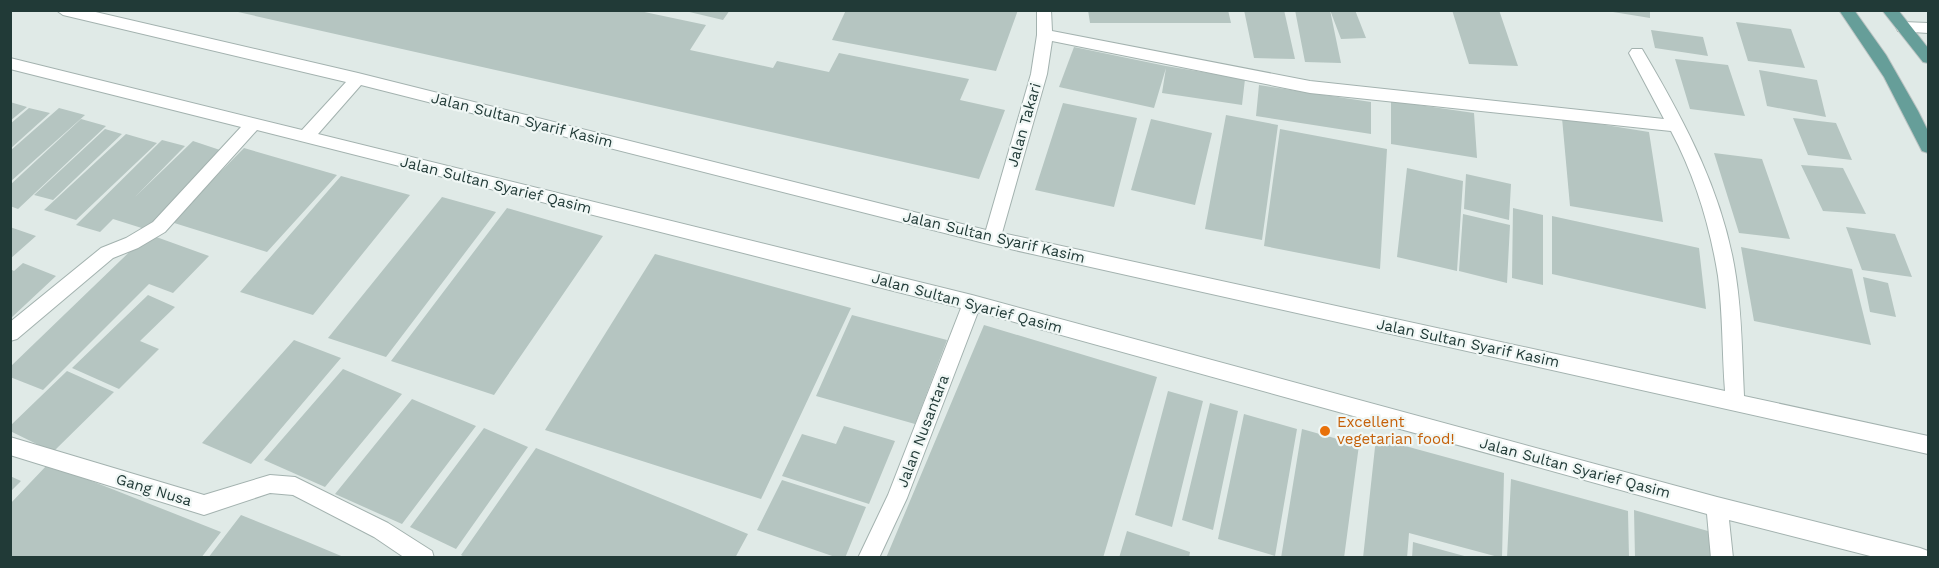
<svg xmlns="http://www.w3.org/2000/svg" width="1939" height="568" font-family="'Work Sans',sans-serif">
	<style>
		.building { fill: #b5c5c1 }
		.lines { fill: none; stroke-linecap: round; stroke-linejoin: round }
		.minor-casing { stroke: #a3b2af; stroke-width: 2 }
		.major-casing { stroke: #bcc4c3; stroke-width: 2 }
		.minor { fill: #fff; fill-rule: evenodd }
		.major { fill: #669e99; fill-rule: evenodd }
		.food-dot { fill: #e8710a; stroke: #f0f7f5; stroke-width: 2 }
		.labels { text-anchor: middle; stroke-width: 4.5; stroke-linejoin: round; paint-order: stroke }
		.street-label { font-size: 15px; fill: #213a37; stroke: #f0f7f5 }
		.food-label { font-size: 15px; fill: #c56008; stroke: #f0f7f5; text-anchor: start }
	</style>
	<rect width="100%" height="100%" fill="#e0eae7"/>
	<path class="building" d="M229,10H635L706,25L690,50L773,68L777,61L829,72L839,53L969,79L960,100L1005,110L979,179Z
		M681,10H730L723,20Z
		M846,10H1018L996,71L832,40Z
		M1088,10H1228L1231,23H1090Z
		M1244,10H1284L1295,59L1254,58Z
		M1295,10H1330L1341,63L1305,62Z
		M1330,10H1355L1366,38L1341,39Z
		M1452,10H1499L1518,66L1469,64Z
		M1614,10H1650V18L1613,12Z
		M1736,22L1791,29L1805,68L1748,61Z
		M1651,30L1703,37L1708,56L1655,48Z
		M1074,47L1166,66L1245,79L1242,105L1162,93L1166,68L1154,108L1059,87Z
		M1675,59L1728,65L1745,116L1690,109Z
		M1759,70L1817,80L1826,117L1767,106Z
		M1259,85L1371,102V134L1256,116Z
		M1391,101L1474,113L1477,158L1391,144Z
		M10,102L27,107L10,121Z
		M1063,103L1137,118L1114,207L1035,190Z
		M29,108L50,113L10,149V124Z
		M59,108L85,115L10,182V151Z
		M1226,115L1278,125L1262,240L1205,229Z
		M1562,118L1649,132L1663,222L1570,206Z
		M1793,118L1836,123L1852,160L1808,155Z
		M81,119L106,126L18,209L10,206V185Z
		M1151,119L1212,133L1195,205L1131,190Z
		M105,129L122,134L53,200L34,195Z
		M1280,129L1387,149L1380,269L1264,246Z
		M126,134L157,143L76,220L44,210Z
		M162,140L185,146L135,197L193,141L226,152L148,230L113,219L100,232L76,225Z
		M244,148L337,175L267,252L171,222Z
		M1714,153L1762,159L1790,239L1739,233Z
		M1801,165L1843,168L1866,214L1823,211Z
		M1407,168L1463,181L1457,271L1397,257Z
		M1466,174L1511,184L1509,220L1464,209Z
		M341,176L410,195L313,315L240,292Z
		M442,197L496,212L386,357L328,338Z
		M507,208L603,236L494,395L391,361Z
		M1513,208L1543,215V285L1512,278Z
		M1463,214L1510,225L1507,283L1459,271Z
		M1552,216L1699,248L1706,309L1552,274Z
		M10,227L36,236L10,259Z
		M1846,227L1895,234L1912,277L1862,270Z
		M148,234L209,256L173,293L149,284L43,390L10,377V367Z
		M1741,247L1852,269L1871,345L1754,321Z
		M655,254L851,308L761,499L545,430Z
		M23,263L56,276L10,319V269L14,271Z
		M1863,277L1888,283L1896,317L1870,312Z
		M148,295L175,307L140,341L159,349L119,389L72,368Z
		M852,315L947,340L915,424L816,396Z
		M984,325L1157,377L1103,558H886Z
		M294,340L341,358L251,464L202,443Z
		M343,369L402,394L325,487L264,460Z
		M67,371L114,392L53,452L10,431V426Z
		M1168,391L1203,401L1172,527L1135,515Z
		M412,399L476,426L402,524L335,494Z
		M1210,403L1238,411L1213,530L1182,520Z
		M1244,414L1297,429L1275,556L1218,539Z
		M844,426L895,441L869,504L782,476L802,434L836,444Z
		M484,428L528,447L456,549L410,527Z
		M1302,429L1359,445L1344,558H1281Z
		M1376,438L1504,473L1502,558L1409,533L1407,558H1363Z
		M536,448L690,510L748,534L735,558H466L461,555Z
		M48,464L79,476L221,532L201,558H10V504Z
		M10,476L21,481L10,492Z
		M1511,479L1628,511L1629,558H1507Z
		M782,480L866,507L845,558H838L757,530Z
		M1634,510L1715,533L1716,558H1635Z
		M241,515L303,540L346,558H208Z
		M1127,531L1190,552L1189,558H1119Z
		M1413,542L1468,557V558H1412Z"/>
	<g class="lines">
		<g class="minor-casing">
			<path id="minor" d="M56,10H87L358,73L986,230L1031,74L1037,35V10H1051L1052,31L1310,81L1664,119L1629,53L1632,49H1642C1684,120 1724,194 1736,277C1742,316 1742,356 1744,396L1928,436V454L992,245L361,85L318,134L972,295L1717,497L1920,548L1928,551V558H1878L1729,520L1733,558H1711L1707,514L978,312L907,498L879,558H858L888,495L961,308L257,130L165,232L138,248L113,258L17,339L10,341V322L101,248L126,238L153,222L241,127L10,69V58L302,130L346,82L63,15ZM1052,41L1310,93L1671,131C1695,176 1710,226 1718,276C1723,314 1722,353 1725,391L1002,233L1047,74Z
				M1903,22L1928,23V33L1898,31L1896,27L1898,23Z
				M10,437L204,495L270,475L295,477L388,523L432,551L434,558H405L374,537L293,495L270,493L204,515L10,455Z"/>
		</g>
		<g class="major-casing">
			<path id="major" d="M1839,10H1854L1886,55L1918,111L1928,131V153L1922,151L1884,77Z
				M1882,10H1898L1928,48V63L1923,62Z"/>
		</g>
		<use href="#minor" class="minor"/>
		<use href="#major" class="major"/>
	</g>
	<circle class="food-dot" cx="1325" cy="431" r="6"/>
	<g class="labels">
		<g class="street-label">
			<text transform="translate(522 120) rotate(14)" y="5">Jalan Sultan Syarif Kasim</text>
			<text transform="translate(1024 125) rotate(-74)" y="5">Jalan Takari</text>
			<text transform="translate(496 185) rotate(14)" y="5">Jalan Sultan Syarief Qasim</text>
			<text transform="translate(994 237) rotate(13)" y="5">Jalan Sultan Syarif Kasim</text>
			<text transform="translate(967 303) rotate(15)" y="5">Jalan Sultan Syarief Qasim</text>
			<text transform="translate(1468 343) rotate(12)" y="5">Jalan Sultan Syarif Kasim</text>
			<text transform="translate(923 431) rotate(-69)" y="5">Jalan Nusantara</text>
			<text transform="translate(1575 468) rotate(15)" y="5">Jalan Sultan Syarief Qasim</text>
			<text transform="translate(154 490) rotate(17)" y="5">Gang Nusa</text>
		</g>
		<g class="food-label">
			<text x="1337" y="427">Excellent<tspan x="1337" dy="17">vegetarian food!</tspan></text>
		</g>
	</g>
	<rect width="1939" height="568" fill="none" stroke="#213a37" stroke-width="24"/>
</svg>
